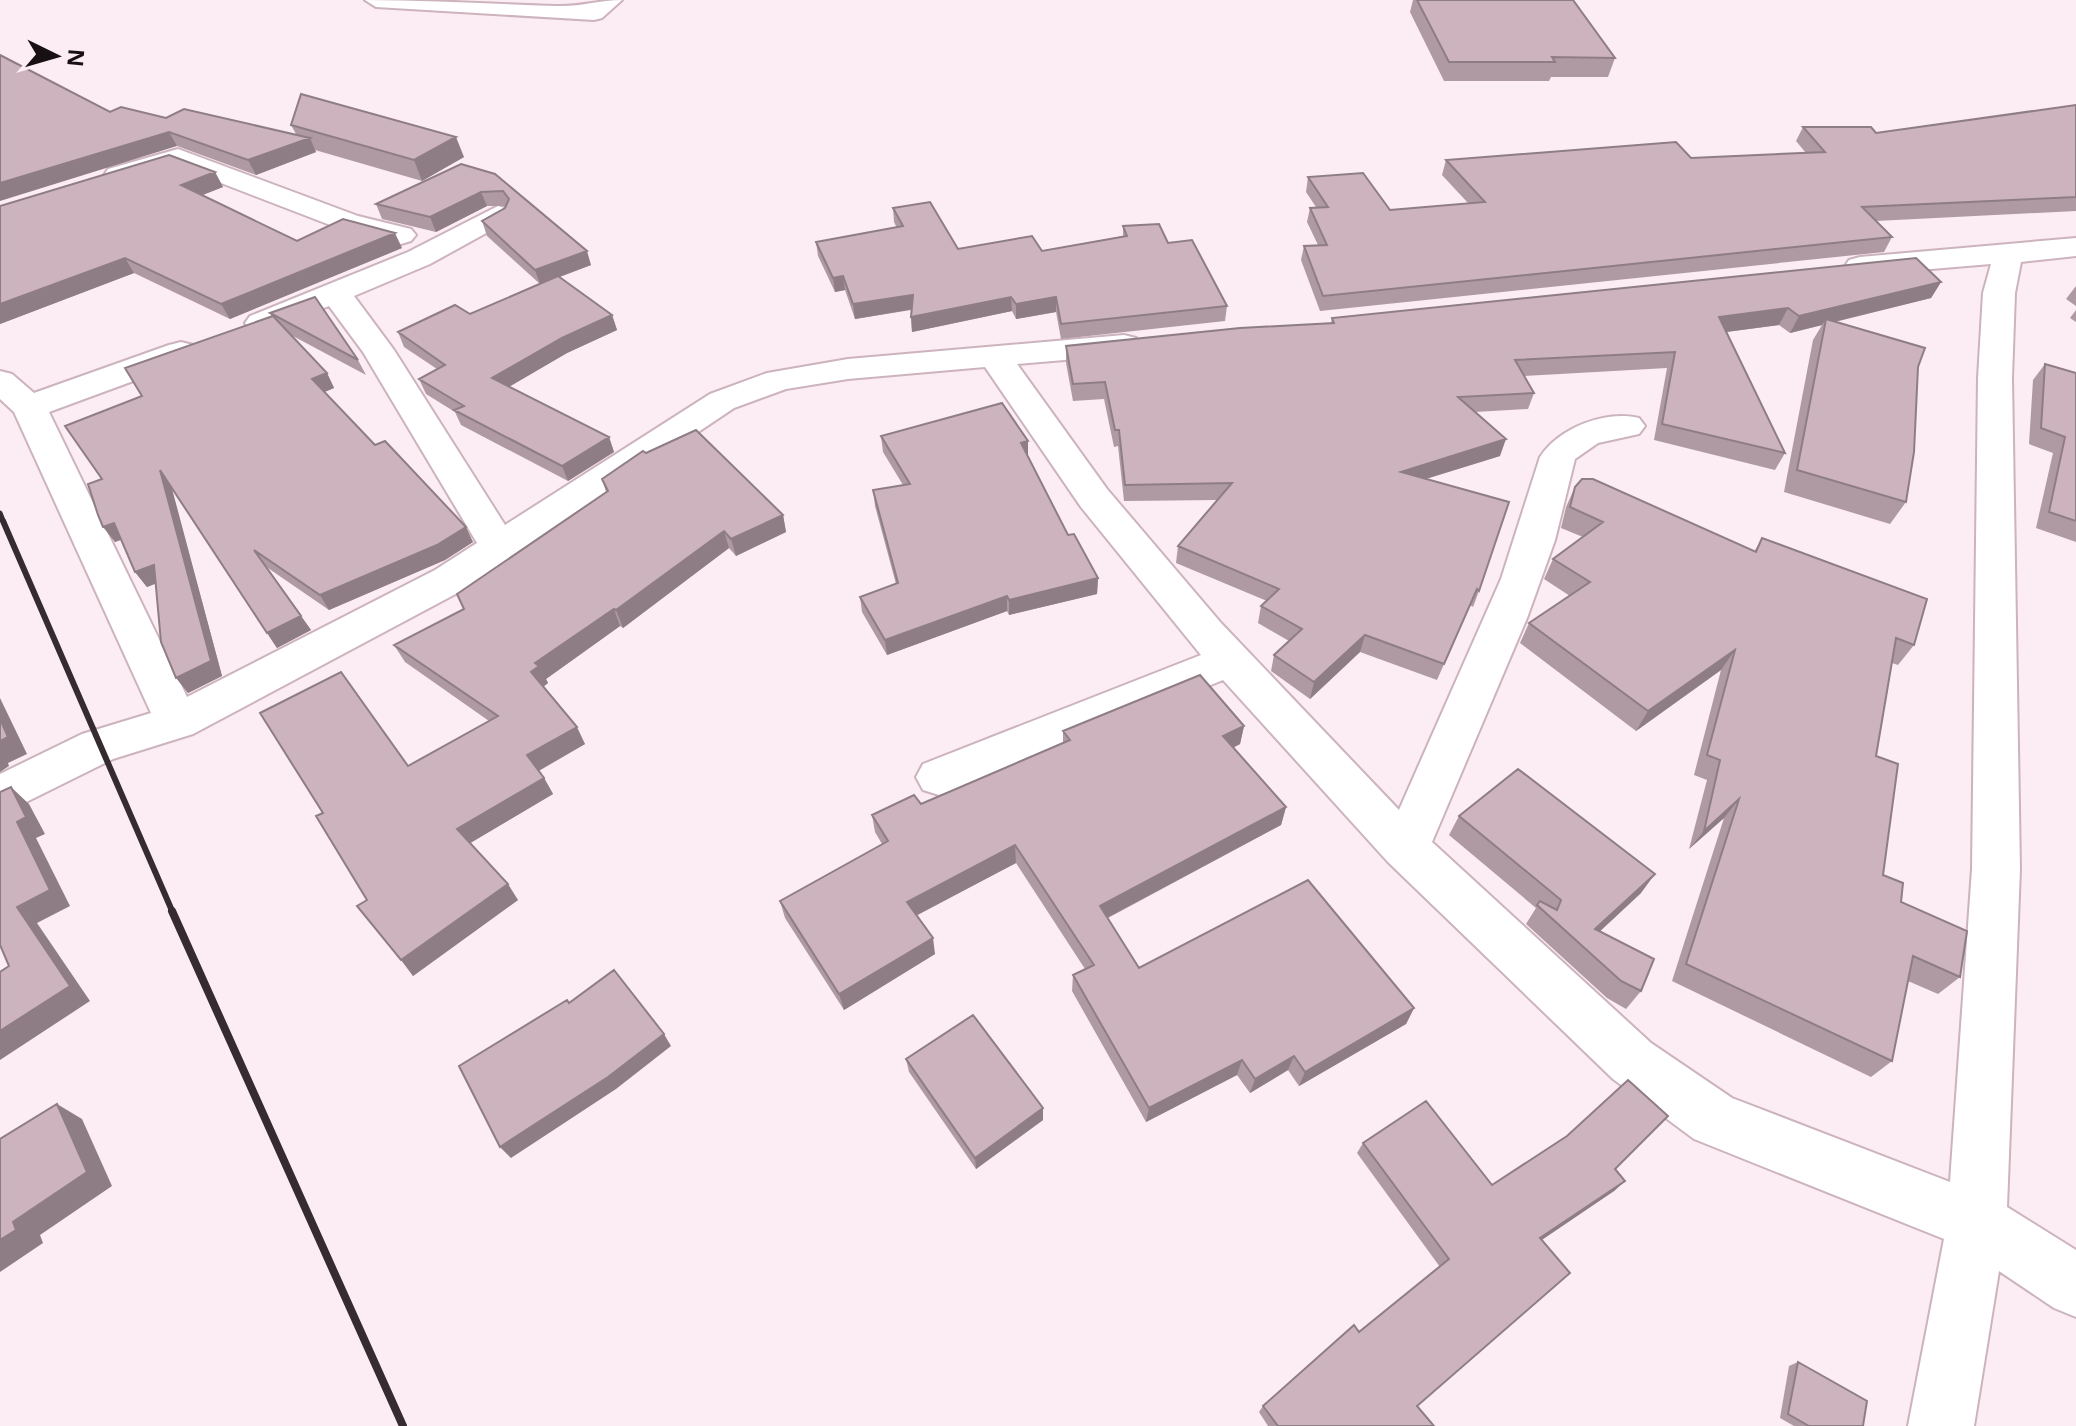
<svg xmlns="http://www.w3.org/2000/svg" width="2076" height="1426" font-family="'Open Sans',sans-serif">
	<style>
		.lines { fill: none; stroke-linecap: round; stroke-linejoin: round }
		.street-casing { stroke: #ccb3be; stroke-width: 4 }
		.street { fill: #fff; fill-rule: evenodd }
		.rail-far2 { stroke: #352b30; stroke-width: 5 }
		.rail-far1 { stroke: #352b30; stroke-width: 6 }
		.rail { stroke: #352b30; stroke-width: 8 }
		.wall { fill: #af9aa3 }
		.shaded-wall { fill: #8f7d85 }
		.building { fill: #ccb3be; stroke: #8f7d85; stroke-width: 2 }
	</style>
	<rect width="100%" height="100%" fill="#fcecf3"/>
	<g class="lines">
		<g class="street-casing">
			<path id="street" d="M365,0C429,0 492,4 556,6C581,7 598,0 622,0L602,18L594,20L376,7Z
				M178,149L358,216L411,229L416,235L411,241L401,244L338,228L177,166L118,183L108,181L104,175L108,169Z
				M498,206L508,209L512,215L508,221L430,264L354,296L394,350L505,525L710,394L767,373L848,359L1124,335L1136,338L1140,345L1136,352L1124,355L1017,364L1107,489L1221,623L1399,810L1501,579L1540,457C1559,428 1605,410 1639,418L1645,426L1639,434L1598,443L1575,459L1555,540L1527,618L1432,842L1651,1043L1732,1098L1950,1182L1972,869L1978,378L1983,293L1991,264L1860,275L1849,272L1845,266L1849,260L1860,257L2076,238V256L2021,262L2015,293L2012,378L2020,869L2007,1207L2076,1250V1317L2054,1308L1999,1271L1974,1426H1908L1944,1239L1694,1139L1613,1079L1388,862L1223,680L955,790L939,795L923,790L916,777L923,764L1201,655L1081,507L985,367L848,379L786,389L734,408L463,590L193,734L113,759L0,815V774L82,734L151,713L14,412L0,399V371L12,374L34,393L169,345L181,342L193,345L197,352L193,359L49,412L187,697L435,570L477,543L363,352L329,306L261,333L250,330L245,323L250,316L408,252Z"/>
		</g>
		<use href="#street" class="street"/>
		<path class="rail-far2" d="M0,513L4,523"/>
		<path class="rail-far1" d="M3,521L173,913"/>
		<path class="rail" d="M172,911L403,1426"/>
	</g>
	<path class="wall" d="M1413,0H1573L1615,58L1608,77H1551L1549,81H1444L1410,12Z
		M2076,105V211L1876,221L1892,237L1884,252L1320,311L1301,260L1304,246L1318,245L1307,222L1310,208L1316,207L1306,192L1308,177L1390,210L1468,203L1442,175L1446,160L1691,158L1806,153L1796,141L1803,127L1876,133Z
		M110,112L296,134L291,125L464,157L422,181L315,150L316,152L256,175L177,146Z
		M215,172L223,187L202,195L297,241L402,248L230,319L134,273L0,324V206Z
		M495,174L591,265L560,277L612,315L617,330L567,353L509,387L609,437L614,452L568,481L461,425L455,412L426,394L419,379L437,369L404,347L398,332L470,314L540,284L487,236L482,221L505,208L506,206H487L436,232L382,219L376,204Z
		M893,208L958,249L1042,251L1123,236V226L1168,243L1227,306L1225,321L1061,339L1056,312L1016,319L1012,311L912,332L911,310L855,319L845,290L835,292L818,256L816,242L897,228L894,222Z
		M1941,282L1931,298L1835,322L1918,367L1906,502L1890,524L1784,492L1813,340L1822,325L1790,333L1779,325L1726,332L1785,453L1775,470L1654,440L1667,368L1524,376L1534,393L1528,409L1475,412L1500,456L1426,479L1479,591L1473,607L1470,605L1437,680L1360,652L1310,699L1271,671L1274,655L1289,641L1258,623L1261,606L1267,601L1176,563L1178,546L1217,500L1124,501L1118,446L1114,447L1104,399L1073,401L1066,363V346L1331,323L1332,318Z
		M2076,286V306L2066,299Z
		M2076,310V322L2070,318Z
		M270,313L358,360L366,375L291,335L327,373L334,388L324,392L375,445L473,542L445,560L329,610L265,566L311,630L277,648L171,487L222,676L188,693L156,583L147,587L135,572L121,540L115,542L102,479L142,396L272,317Z
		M2045,364L2076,373V542L2036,528L2053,453L2029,444L2033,380Z
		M881,436L1028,456L1068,535L1098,578L1097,594L1009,615L1007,611L887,655L862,612L860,597L896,584L875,506L873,490L903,485L883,452Z
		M602,479L783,515L786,532L736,556L729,548L623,628L620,626L546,679L548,683L543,687L585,744L539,771L544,778L553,794L470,843L518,900L413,976L367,900L408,766L489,721L405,662L394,645L464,609L606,492Z
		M1575,487L1754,552L1762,538L1914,645L1898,665L1892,663L1876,756L1883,875L1901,902L1960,977L1938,994L1908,981L1892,1061L1871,1077L1672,981L1724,818L1689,849L1707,780L1694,775L1721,670L1636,731L1520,643L1529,623L1570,596L1544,579L1553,559L1583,537L1561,528L1566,507Z
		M1244,726L1240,744L1233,748L1286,807L1281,825L1108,918L1139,968L1414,1008L1406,1024L1299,1086L1288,1070L1250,1093L1237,1075L1146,1122L1072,991L1073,975L1085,969L1016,863L916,915L935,954L844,1010L785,918L780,901L882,844L875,832L872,815L921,804L1063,743V731Z
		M1459,816L1641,893L1599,932L1641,991L1626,1009L1607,998L1526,924L1536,908L1449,835Z
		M906,1059L1043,1108V1120L976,1169L909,1072Z
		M1363,1143L1492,1185L1615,1169L1625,1181L1614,1191L1541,1240L1417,1406L1434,1426H1268L1259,1412L1263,1406L1359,1332L1440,1267L1357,1153Z
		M1798,1362L1863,1426H1794L1780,1418L1789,1366Z"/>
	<path class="shaded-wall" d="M169,132L177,146L0,201V183Z
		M456,137L464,157L422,181L414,160Z
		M310,138L316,152L256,175L248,160Z
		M215,172L223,187L190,200L181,185Z
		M481,192L487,206L436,232L430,217Z
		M395,233L402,248L230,319L221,304Z
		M587,251L591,265L540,284L535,270Z
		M125,258L134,273L0,324V304Z
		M843,276L845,290L835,292L833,278Z
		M1941,282L1931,298L1825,324L1826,319L1822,325L1790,333L1799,316Z
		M913,295L914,309L855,319L853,304Z
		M1011,297L1012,311L912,332L911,317Z
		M1056,297V312L1016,319V304Z
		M1788,308L1779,325L1711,334L1719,317Z
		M612,315L617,330L567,353L498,393L492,378L562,338Z
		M327,373L334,388L320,394L312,379Z
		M609,437L614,452L568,481L562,466Z
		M1506,439L1500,456L1396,488L1401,472Z
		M1028,441V456L1021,443Z
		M160,470L171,485L222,676L188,693L176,678Z
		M783,515L786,532L736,556L731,539Z
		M114,523L125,538L115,542L103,527Z
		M466,527L473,542L445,560L329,610L320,595Z
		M724,531L729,548L623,628L616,610Z
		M154,565L165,580L147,587L135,572Z
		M1098,578L1097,594L1009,615V600Z
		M1007,596V611L887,655L885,640Z
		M614,609L620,626L546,679L548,683L540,689L531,672L535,663Z
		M301,616L311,630L277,648L267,633Z
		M1365,635L1360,652L1310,699L1314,682Z
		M1735,650L1721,670L1636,731L1648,711Z
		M0,698L27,754L8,763L9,766L0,772Z
		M1244,726L1240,744L1220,754L1223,736Z
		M577,727L585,744L536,772L527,755Z
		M544,778L553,794L467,845L457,829Z
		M11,787L29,804L45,834L36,838L70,906L37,923L90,1001L0,1060V1031L17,907V822Z
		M1739,799L1724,818L1689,849L1704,831Z
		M1286,807L1281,825L1099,922L1100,906Z
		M1015,845L1016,863L910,919L907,902Z
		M1655,874L1641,893L1582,948L1595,929Z
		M508,884L518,900L413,976L401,960Z
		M933,938L935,954L844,1010L839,994Z
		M1414,1008L1406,1024L1299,1086L1305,1072Z
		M664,1034L671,1046L616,1089L511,1158L500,1147Z
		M1294,1056L1288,1070L1250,1093L1255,1079Z
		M1242,1060L1237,1075L1146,1122L1149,1108Z
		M57,1104L82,1119L112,1186L40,1235L43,1243L0,1272V1240L13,1222Z
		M1043,1108V1120L976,1169L975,1158Z
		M1625,1181L1614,1191L1530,1248L1540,1238Z"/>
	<path class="building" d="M1417,0H1573L1615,58L1552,57L1555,62H1449Z
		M0,55L110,112L121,107L166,118L184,109L310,138L248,160L169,132L0,183Z
		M301,94L456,137L414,160L291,125Z
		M2076,105V197L1862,207L1892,237L1323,296L1304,246L1327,245L1310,208L1328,207L1308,177L1363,173L1390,210L1485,202L1446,160L1676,142L1691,158L1825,152L1803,127H1871L1876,133Z
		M169,155L215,172L181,185L297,241L343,219L395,233L221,304L125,258L0,304V206Z
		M461,164L495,174L587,251L535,270L482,221L505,208L509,199L503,191L481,192L430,217L376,204Z
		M930,202L958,249L1032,236L1042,251L1127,236L1123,226L1159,224L1168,243L1192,240L1227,306L1061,324L1056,297L1016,304L1011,297L911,317L913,295L853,304L843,276L833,278L816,242L903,226L893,208Z
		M1916,258L1941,282L1799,316L1788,308L1719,317L1785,453L1662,424L1675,352L1515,360L1534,393L1458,397L1506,439L1401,472L1509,502L1479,591L1477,589L1444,664L1365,635L1314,682L1274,655L1302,629L1261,606L1279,589L1178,546L1232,483L1125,485L1119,430H1115L1105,382L1073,384L1066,346L1240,328L1334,323L1332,318Z
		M558,276L612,315L562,338L492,378L609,437L562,466L454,410L464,406L419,379L445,365L398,332L455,305L470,314Z
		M315,297L358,360L270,313Z
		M273,316L327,373L312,379L375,445L385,441L466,527L437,545L320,595L254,550L301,616L267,633L160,470L211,661L176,678L161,642L154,565L135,572L114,523L103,527L98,515L88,484L102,479L65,426L142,396L125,368Z
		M1826,319L1925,348L1918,367L1914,452L1906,502L1797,470Z
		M2045,364L2076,373V521L2049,512L2065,437L2041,428Z
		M1002,403L1028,441L1021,443L1068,535L1074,534L1098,578L1009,600L1007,596L885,640L860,597L898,583L873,490L910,484L881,436Z
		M696,430L783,515L731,539L724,531L616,610L614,609L535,663L539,666L531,672L577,727L527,755L544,778L457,829L508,884L401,960L357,906L367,900L316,816L323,813L260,713L341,672L408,766L498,716L394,645L464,609L457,594L608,491L602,479L643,451L646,453Z
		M1582,479H1593L1756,552L1762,538L1927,599L1914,645L1896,638L1876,756L1898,764L1883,875L1903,883L1901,902L1967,931L1960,977L1913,956L1892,1061L1686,964L1739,799L1704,831L1720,760L1707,755L1735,650L1648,711L1529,623L1590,582L1553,559L1603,522L1570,507L1575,487Z
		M1200,675L1244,726L1223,736L1286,807L1100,906L1139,968L1308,880L1414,1008L1305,1072L1294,1056L1255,1079L1242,1060L1149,1108L1073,975L1094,965L1015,845L907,902L933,938L839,994L780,901L888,841L872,815L914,795L921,804L1070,740L1063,731Z
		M0,719L8,737L0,741Z
		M1518,769L1655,874L1595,929L1654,959L1641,991L1621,981L1537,905L1540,901L1557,910L1561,900L1459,816Z
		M11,787L26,817L17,822L50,890L17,907L70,986L0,1031V972L9,966L0,945V792Z
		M614,970L664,1034L608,1077L500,1147L459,1066L567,1000L569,1003Z
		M973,1015L1043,1108L975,1158L906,1059Z
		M1628,1080L1668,1116L1615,1169L1625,1181L1540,1238L1570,1273L1417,1406L1434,1426H1278L1263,1406L1354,1325L1359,1332L1449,1259L1363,1143L1426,1101L1492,1185L1567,1136Z
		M57,1104L87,1172L13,1222L16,1230L0,1240V1139Z
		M1798,1362L1867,1401L1863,1426H1809L1788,1414Z"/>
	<g transform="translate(56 56) rotate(95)" stroke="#fcecf3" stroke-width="6" paint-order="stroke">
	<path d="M0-6L14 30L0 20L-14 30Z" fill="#191014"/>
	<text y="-12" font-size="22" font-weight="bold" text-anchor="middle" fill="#191014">N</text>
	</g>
</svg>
